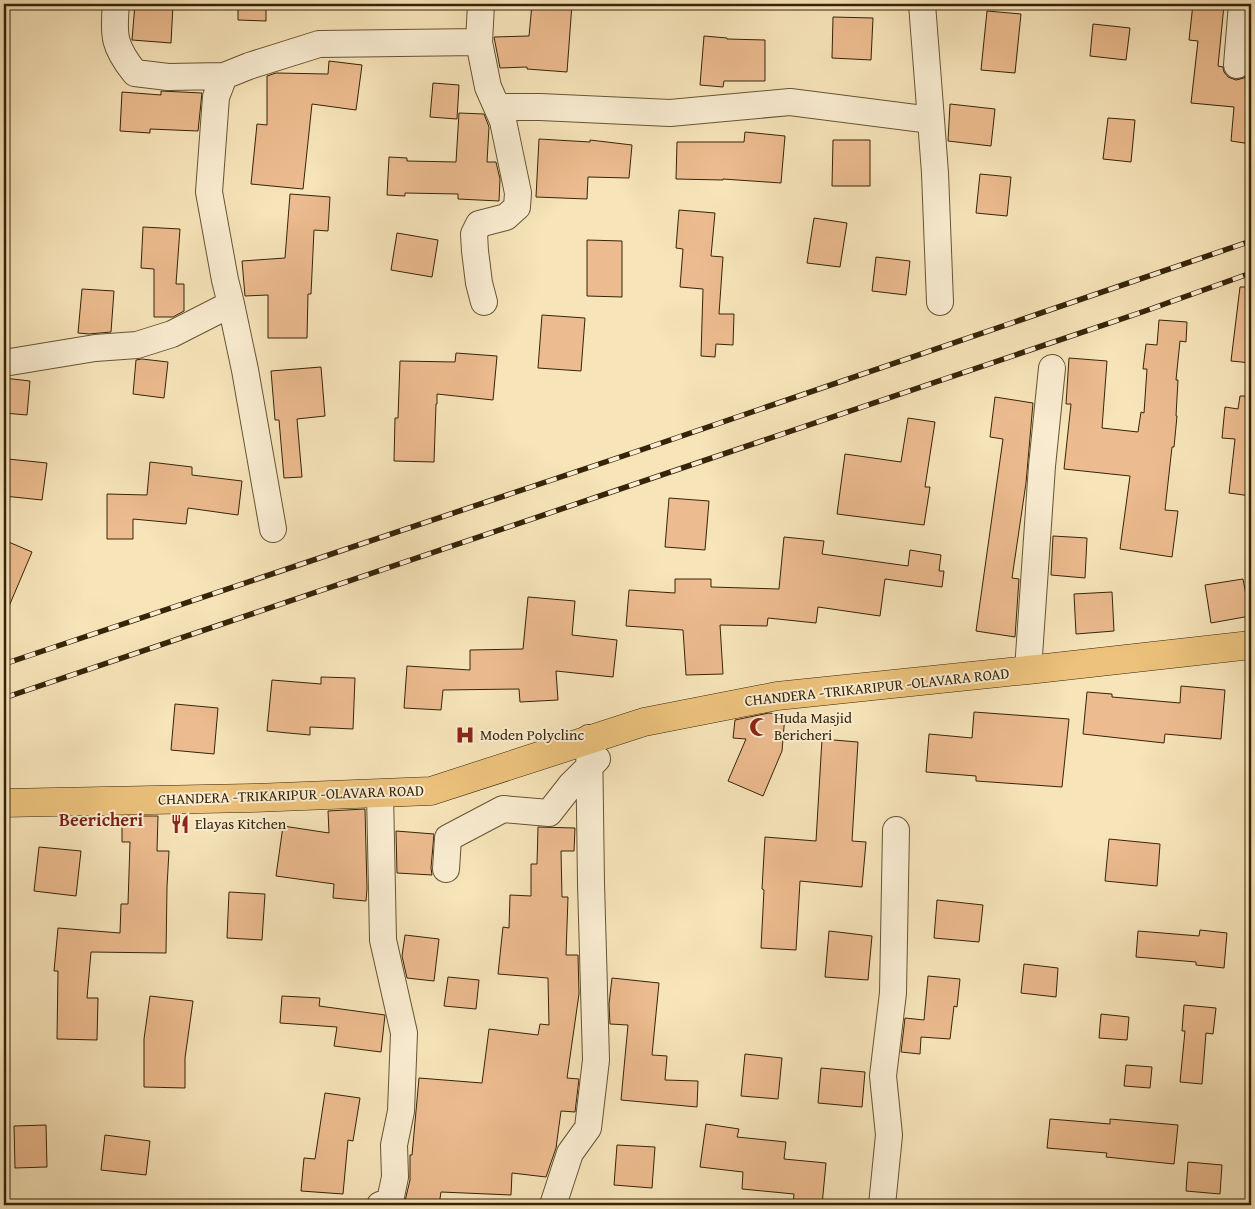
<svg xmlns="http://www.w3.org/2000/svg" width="1255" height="1209" font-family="'Gentium Book Plus',serif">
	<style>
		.building { fill: #ecbb8f; stroke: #362408 }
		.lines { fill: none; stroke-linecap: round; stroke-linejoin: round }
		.minor-casing { stroke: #665434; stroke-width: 28 }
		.major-casing { stroke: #362408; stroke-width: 29 }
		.minor { stroke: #faedd2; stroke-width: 26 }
		.major { stroke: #ecc27c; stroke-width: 28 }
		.rail-casing { stroke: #362408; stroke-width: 5.5 }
		.rail { stroke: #faedd2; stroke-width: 4; stroke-dasharray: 11; stroke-linecap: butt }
		.labels { text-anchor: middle; stroke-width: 4; stroke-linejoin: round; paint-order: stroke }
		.street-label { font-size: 15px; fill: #362408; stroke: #faedd2 }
		.poi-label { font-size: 15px; fill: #362408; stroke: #faedd2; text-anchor: start }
		.quarter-label { font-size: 18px; font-weight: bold; fill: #7a1f14; stroke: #faedd2 }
	</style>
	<rect width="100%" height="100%" fill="#f7e4b9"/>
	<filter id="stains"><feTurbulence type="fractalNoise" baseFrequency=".004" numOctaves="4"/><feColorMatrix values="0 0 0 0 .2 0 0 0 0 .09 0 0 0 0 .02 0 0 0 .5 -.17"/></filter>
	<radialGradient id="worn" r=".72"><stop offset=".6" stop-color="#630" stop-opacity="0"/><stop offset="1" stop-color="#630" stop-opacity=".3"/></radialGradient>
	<path class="building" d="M135,4H173L171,43L132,40Z
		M238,4H266V21L238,20Z
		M532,4H572L567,72L527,69V67L500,68L494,37L529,36Z
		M1193,4L1224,5L1218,66L1223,67L1224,72L1228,77L1236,80L1244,78L1249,74L1251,68V144L1231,141L1234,107L1191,103L1198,41L1189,40Z
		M987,11L1021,14L1015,73L981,70Z
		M833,17L873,18L871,60L832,58Z
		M1093,24L1130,28L1126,60L1090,56Z
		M704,36L727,38V39L765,40V81H724L723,87L700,85Z
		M329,61L362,65L356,110L312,104L303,189L251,184L257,124L267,125V76L276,73L328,74Z
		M433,83L459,85L457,119L430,117Z
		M161,91L202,93L198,131L150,129V133L120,131L122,92L161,95Z
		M950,104L995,109L991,146L948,141Z
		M459,113L484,114L489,127L487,162H496L500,179L499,201L458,199V194L405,193V196L387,195L389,157L407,158V161L456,162Z
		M1108,118L1135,120L1131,162L1103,159Z
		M745,132L785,136L781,183L723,179V180L676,179L677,142H744Z
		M539,139L590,142V140L632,145L629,178L588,177L587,199L536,197Z
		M833,140H870V186H832Z
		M980,174L1011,177L1007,216L976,213Z
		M290,194L330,197L328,231L314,230L311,294H308L307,338H268V295L245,296L242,261L285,258Z
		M679,210L715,213L711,256L723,257L719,314H734L733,345L716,344L715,357L701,356L703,289L680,287L683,249L676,248Z
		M814,218L847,223L840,267L807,263Z
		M143,227L180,229L176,284H184V311L173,317H154V269L141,268Z
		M397,233L438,240L432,277L391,270Z
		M587,240L622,241V297L587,296Z
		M876,257L910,261L906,295L872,291Z
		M1240,287H1251V363L1231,361Z
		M82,289L114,291L111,332L89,334L78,333Z
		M542,315L585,318L581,371L538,368Z
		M1159,320L1187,322L1186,342L1180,341L1176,380H1178L1176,416H1177L1174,447H1172L1165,510L1178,511L1172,557L1120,549L1130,476L1064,469L1071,404H1066L1069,358L1107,361L1102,428L1138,432L1141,412L1144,413L1147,369H1143L1146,344L1157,345Z
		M456,353L497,356L493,400L437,394V404H436L434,462L394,461L395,418H398L400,361L455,362Z
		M142,359L168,362L164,398L133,394L136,360Z
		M321,367L325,416L297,419L302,477L284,478L279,420H275L271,371Z
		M4,378L30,381L27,415L4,413Z
		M1240,396H1251V496L1229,493L1235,439L1222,438L1225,407L1238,409Z
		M995,397L1033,403L1026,483L1012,578L1019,579L1015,637L976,631L1003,439L990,437Z
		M908,418L935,422L925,487H930L924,525L837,514L845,454L901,462Z
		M8,459L47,463L42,500L4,496Z
		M150,462L192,467V475L242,481L238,515L188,508L186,524L133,519V539H107V494L147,495Z
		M669,498L709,501L705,550L665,547Z
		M1053,536L1087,538L1085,578L1051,575Z
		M784,537L824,541L822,554L908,566L910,550L941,555L939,571H944L942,587L885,579L880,616L818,607L816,623L768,618L767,626L720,625L723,674L686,675L683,630L626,626L629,590L675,593V579H711V587L779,589Z
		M4,540L32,552L4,618Z
		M1243,579L1250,616L1211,623L1205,585Z
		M1112,592L1114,631L1076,634L1074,594Z
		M528,597L575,601L572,635L617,640L613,677L556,671L558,700L520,702L519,689L443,690L441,710L404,708L407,666L470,670V650L523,649Z
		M321,677L355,678L353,729L310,727V735L267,731L272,680L321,684Z
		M1181,686L1225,690L1221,739L1165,734L1164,743L1083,734L1087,692L1112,694V697L1180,703Z
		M175,704L218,708L214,754L171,750Z
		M974,712L1069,719L1062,787L976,781V776L926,772L929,734L972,738Z
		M769,713L785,715L782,751L763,796L728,781L746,739L733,738L735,720Z
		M822,739L858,742L852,841L866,842L862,887L800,881L796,950L761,948L764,890L762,889L765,837L816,841Z
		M365,809L367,889L366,901L333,898L334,884L276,876L283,826L329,833L328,811Z
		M122,816H158L157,851H169L167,887L166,953L91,952L87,998H98L97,1040L57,1039L58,971H54L58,928L120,933L121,904H128L130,842H122Z
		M538,827L575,828L574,851H561L562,897H568L566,955H578L579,994L567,1078L579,1079L575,1112L561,1111L556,1148L546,1177L512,1173L511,1195L441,1192L439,1205L405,1201L410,1180V1155H412L419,1078L482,1083L489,1029L538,1035L540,1024L549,1025L548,978L498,974L503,927L509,928L510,895L531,896V864H537Z
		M396,831L434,834L431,868L432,875L397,873Z
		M1109,839L1160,844L1157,886L1105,881Z
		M39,847L81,851L76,896L34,891Z
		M229,892L265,894L262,940L227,938Z
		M937,900L983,905L979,942L934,938Z
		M1200,930L1227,933L1224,968L1196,965V962L1136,957L1138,931L1199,936Z
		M829,931L872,936L868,980L825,977Z
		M405,935L439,939L434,981L407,978L402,956Z
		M1024,964L1058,968L1056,997L1021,993Z
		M928,976L960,979L957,1007L954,1006L950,1039L921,1037L920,1054L901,1052L905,1018L924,1020Z
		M448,977L479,980L476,1009L444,1006Z
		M612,978L659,983L652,1055L667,1056L665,1080L698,1081L697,1107L621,1100L628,1025L610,1024L609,1004Z
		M150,996L193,1001L185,1058V1088L144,1087V1039Z
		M282,996L320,998L319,1006L385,1015L381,1052L334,1046L337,1027L280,1023Z
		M1184,1005L1216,1008L1213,1034L1206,1033L1202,1084L1180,1082L1185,1031H1182Z
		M1101,1014L1129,1017L1127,1040L1099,1038Z
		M745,1054L782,1058L778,1099L741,1096Z
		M1126,1065L1152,1067L1150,1088L1124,1086Z
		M821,1068L865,1072L862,1107L818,1103Z
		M325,1093L360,1098L353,1141L348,1140L343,1194L301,1191L304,1158L315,1159Z
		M1050,1119L1110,1124V1119L1178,1125L1174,1164L1106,1157L1107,1153L1047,1148Z
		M706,1124L739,1129L737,1137L786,1142L784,1159L826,1163L822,1205H793L794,1194L742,1189L743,1172L700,1167Z
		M46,1125L47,1167L15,1168L14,1126Z
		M105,1135L150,1141L146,1175L101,1170Z
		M617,1145L655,1147L652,1188L614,1185Z
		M1188,1162L1222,1165L1220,1194L1186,1191Z"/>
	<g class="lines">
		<g class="minor-casing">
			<path id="minor" d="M116,4C113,36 114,47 135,73L168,77L224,76
				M922,4L931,120
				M479,42L488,87L503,121L518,193L517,207L506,217L479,224L474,234L475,251L479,283L484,302
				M1237,65L1242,4
				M497,107H540L670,113L790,102L931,120L935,173L940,302
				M231,304L245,370L273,529
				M4,363L95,348L137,345L172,334L231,304L225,280L209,192L216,97L224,76L249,66L319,44L479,42L481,4
				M1028,670L1042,466L1052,368
				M446,869L448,838L503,809L549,813L571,785L597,759
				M380,1205L390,1201L395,1177L394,1145L401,1111L404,1033L383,940L380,793
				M553,1205L570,1153L588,1128L596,1060L591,883L589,738
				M882,1205L889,1135L883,1076L893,993L896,830"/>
		</g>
		<g class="major-casing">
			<path id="major" d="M4,803L252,798L431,791L644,722L777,696L1028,670L1251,645"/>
		</g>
		<use href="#minor" class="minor"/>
		<use href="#major" class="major"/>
		<g class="rail-casing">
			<path id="rail" d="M4,664L635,452L1251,241
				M4,698L1145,311L1251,273"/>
		</g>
		<use href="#rail" class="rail"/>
	</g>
	<defs>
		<g id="mosque-bare" transform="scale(1.5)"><path d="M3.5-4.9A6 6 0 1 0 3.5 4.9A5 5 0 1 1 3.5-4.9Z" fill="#8f2418" stroke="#faedd2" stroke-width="2.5" paint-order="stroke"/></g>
		<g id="hospital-bare" transform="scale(1.5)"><path d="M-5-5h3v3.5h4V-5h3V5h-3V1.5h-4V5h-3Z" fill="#8f2418" stroke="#faedd2" stroke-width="2.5" paint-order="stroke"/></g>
		<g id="restaurant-bare" transform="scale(1.5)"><path d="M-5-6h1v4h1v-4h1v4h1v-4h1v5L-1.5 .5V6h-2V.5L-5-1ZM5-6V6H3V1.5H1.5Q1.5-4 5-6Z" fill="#8f2418" stroke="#faedd2" stroke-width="2.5" paint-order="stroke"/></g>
	</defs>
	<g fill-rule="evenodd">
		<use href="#mosque-bare" x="759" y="727"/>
		<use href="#hospital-bare" x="465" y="735"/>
		<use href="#restaurant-bare" x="180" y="824"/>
	</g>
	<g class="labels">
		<g class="street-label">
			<text transform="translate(877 687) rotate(-6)" y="5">CHANDERA -TRIKARIPUR -OLAVARA ROAD</text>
			<text transform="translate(291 795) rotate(-2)" y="5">CHANDERA -TRIKARIPUR -OLAVARA ROAD</text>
		</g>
		<g class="poi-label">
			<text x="774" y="723">Huda Masjid<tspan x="774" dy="17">Bericheri</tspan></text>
			<text x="480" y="740">Moden Polyclinc</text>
			<text x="195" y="829">Elayas Kitchen</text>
		</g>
		<g class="quarter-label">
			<text x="101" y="826">Beericheri</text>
		</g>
	</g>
	<rect width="1255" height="1209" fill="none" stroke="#f7e4b9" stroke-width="20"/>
	<rect x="5" y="5" width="1245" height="1199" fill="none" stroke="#362408" stroke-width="2.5"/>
	<rect x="10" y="10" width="1235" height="1189" fill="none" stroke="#362408"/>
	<rect width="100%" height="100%" filter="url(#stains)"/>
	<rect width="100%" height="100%" fill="url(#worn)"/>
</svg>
